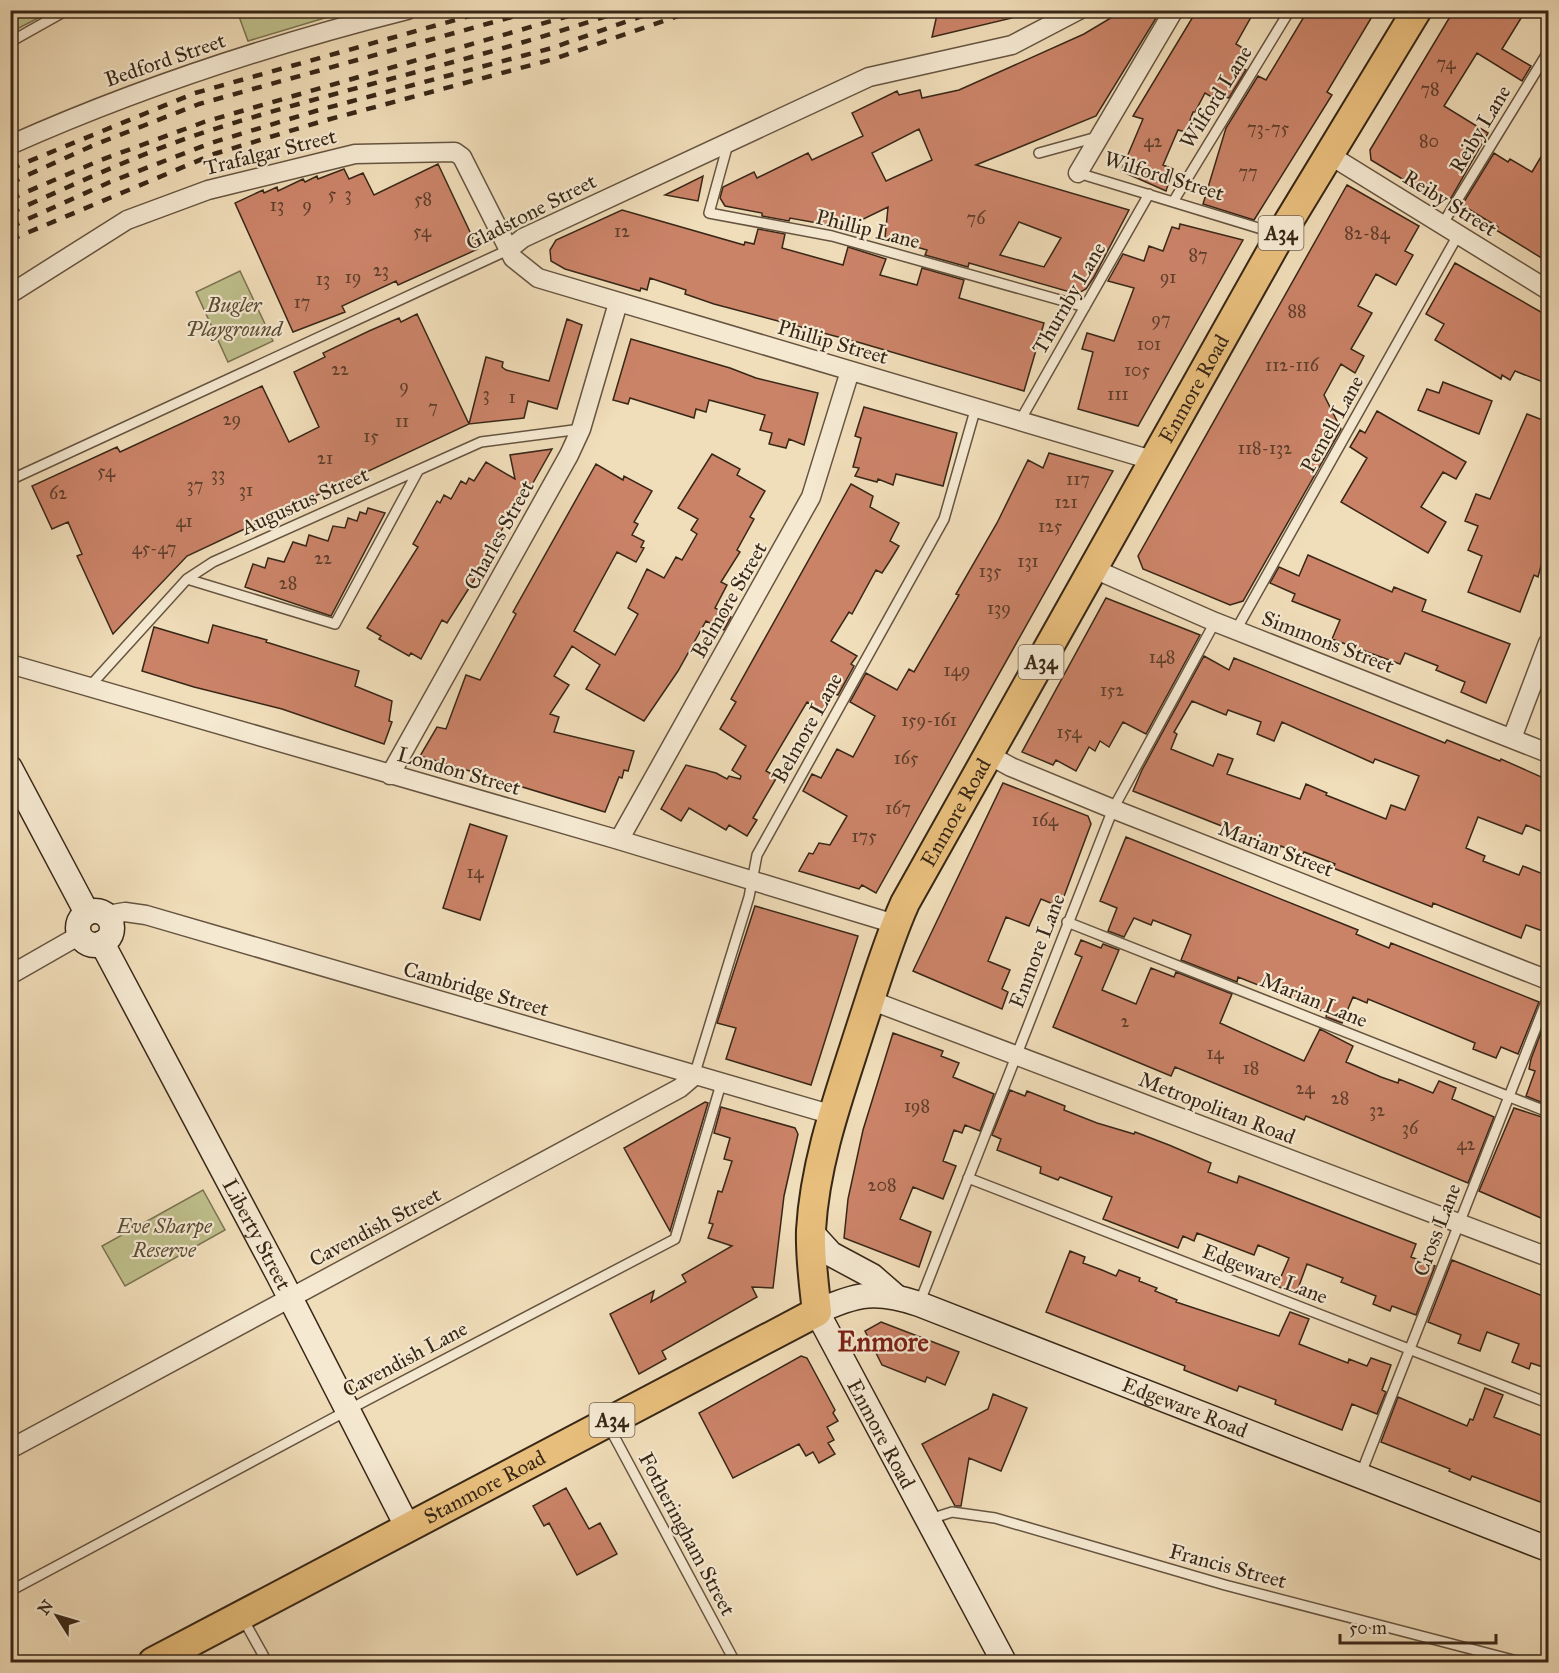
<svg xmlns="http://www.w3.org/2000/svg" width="1559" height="1673" font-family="'IM FELL Great Primer',serif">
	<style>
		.green { fill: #bebf8b; stroke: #7b7351; stroke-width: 1.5 }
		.building { fill: #cb8368; stroke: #382717; stroke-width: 1.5; fill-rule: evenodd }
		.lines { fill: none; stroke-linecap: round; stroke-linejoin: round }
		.service-casing { stroke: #665440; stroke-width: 12 }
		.minor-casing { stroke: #665440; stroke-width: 21 }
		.secondary-casing { stroke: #382717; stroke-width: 27 }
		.trunk-casing { stroke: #382717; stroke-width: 32 }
		.service { stroke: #f5e9d2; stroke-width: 9 }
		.minor { stroke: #f5e9d2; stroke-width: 18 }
		.secondary { stroke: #f5e9d2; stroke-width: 24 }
		.trunk { stroke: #e8be7c; stroke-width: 28 }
		.rail { stroke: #382717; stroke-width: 4.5; stroke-dasharray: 10 10; stroke-linecap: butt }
		.labels { text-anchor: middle; stroke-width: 4.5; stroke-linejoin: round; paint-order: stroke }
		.number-label { font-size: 18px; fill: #5d3e2b }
		.shield { fill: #f5e9d2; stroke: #71614f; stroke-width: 1.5 }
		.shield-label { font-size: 20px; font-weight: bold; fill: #382717 }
		.street-label { font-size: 21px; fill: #382717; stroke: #f5e9d2 }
		.park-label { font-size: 21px; font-style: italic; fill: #5a4d34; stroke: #f5e9d2 }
		.district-label { font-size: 27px; font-weight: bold; fill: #7a1f14; stroke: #f5e9d2 }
	</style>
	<rect width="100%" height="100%" fill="#f0ddb9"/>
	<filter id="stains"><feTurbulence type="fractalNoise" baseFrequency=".00333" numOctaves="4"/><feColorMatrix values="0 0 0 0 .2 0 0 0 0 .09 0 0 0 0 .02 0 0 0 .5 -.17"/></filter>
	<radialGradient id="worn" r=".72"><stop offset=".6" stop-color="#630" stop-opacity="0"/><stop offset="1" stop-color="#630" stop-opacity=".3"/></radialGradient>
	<path class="green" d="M11,10H52V11L11,32Z
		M237,11H309L328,17L248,41Z
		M240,271L273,341L228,362L196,292Z
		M203,1190L225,1230L125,1286L102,1246Z"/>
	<path class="building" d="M938,10H1012V18L932,37Z
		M1124,10H1161L1096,116L976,165L1129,210L1094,277L1086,289L1077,294L969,263L968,267L925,255L927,250L885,238L888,207L845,228L790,218L789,221L762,216V213L725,206L720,198L723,187L754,172L757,178L808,153L812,160L863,136L852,113L897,91L899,95L920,90L922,98L959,90L1084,34ZM919,129L932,160L886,181L872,153ZM1019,222L1061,238L1044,267L1000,255Z
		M1197,10H1255L1236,44L1246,50L1237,65L1246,70L1229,98L1217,94L1215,99L1205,93L1195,112H1193L1186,132L1178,130L1163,165L1173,169L1166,191L1121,171L1143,119L1133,116Z
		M1308,10H1376L1327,92L1332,95L1254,220L1203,204L1226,128L1258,76L1266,80Z
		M1454,10H1526L1502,49L1531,66L1522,81L1477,53L1444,106L1488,133L1451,198L1437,200L1371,160L1370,150Z
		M1548,145V262L1496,230L1498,227L1462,205L1494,153L1508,162L1510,159L1532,172Z
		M438,164L478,249L398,285L396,281L342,306L345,312L293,332L235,203L263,190L264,193L277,187L278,191L303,179L305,182L317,176L318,179L344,169L349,179L363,173L374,195Z
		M703,176L698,201L665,195Z
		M1347,185L1419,226L1405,251L1413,255L1396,285L1376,274L1358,306L1372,313L1351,349L1364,356L1355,373L1341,364L1324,395L1341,429L1243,601L1230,605L1143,569L1138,556Z
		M622,210L744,245L745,242L754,244L758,229L785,234L782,248L843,265L848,247L886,259L880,275L917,285L922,268L964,280L959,298L1044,323L1024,391L861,343L714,304L685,294L686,290L650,278L647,290L641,288L640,291L565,269L551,261L550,250L556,240Z
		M1180,224L1243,240L1138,426L1078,409L1093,352L1082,349L1087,333L1114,341L1134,288L1108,281L1123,254L1144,261L1149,246L1163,251L1172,227L1179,229Z
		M1455,263L1548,316V384L1515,371L1510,380L1502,375L1501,379L1435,340L1444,324L1426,314Z
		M417,314L469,424L187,556L113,634L77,556L82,554L68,522L52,529L32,486L117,447L120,452L262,386L289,442L319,427L294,372L325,357L323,353L369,331L399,318L401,322Z
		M567,319L582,325L557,409L528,401L524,418L469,424L486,357L503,362L502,367L506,370L549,381Z
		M631,339L730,368L756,378L818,393L804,445L789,439L786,448L769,444L772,433L760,430L765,415L709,400L706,412L696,409L694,418L630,398L628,404L613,400Z
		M1443,382L1492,401L1479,434L1418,410L1427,389L1439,393Z
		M864,407L957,433L943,486L896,474L893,485L878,479L877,482L855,476L859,468L853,467L861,438L855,436Z
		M1377,411L1466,462L1456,479L1443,472L1421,507L1446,522L1428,553L1341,502L1367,458L1350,447L1360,430L1365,433Z
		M1527,414L1548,422V540L1538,577L1534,575L1520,612L1468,592L1482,556L1468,550L1478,526L1465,521L1476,494L1490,499Z
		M552,449L520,506L516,504L476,577L447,623L442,620L421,659L411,653L409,656L379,639L381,636L367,628L418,547L413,544L437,501L440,503L444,495L451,499L461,481L466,484L469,478L474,481L486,462L515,479L510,455Z
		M1049,453L1113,471L876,893L862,885L859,889L799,871L809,853L813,854L819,843L830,845L847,816L803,791L812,774L821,778L837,749L853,757L875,716L850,702L866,673L897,690L909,669L914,672L959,595L956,594L997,523L1028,460L1043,468Z
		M712,454L740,469L737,475L765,491L750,517L754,519L737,550L740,552L721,582L727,585L715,608L731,617L724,630L706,621L678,671L644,721L586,689L600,665L572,646L554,676L569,685L550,714L559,717L554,732L634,751L628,771L624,770L622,778L619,777L605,812L420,756L437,727L446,729L466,675L480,680L516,614L513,612L596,464L623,480L624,476L652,491L634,522L638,524L632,535L644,541L641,547L644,548L636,562L617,552L574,631L615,655L638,614L628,608L647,569L664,578L676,557L682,560L697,534L691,530L698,519L678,508Z
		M851,484L873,496L870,507L899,523L890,541L899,546L891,559L882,573L876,570L852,614L849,612L831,641L857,656L851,664L854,666L838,695L835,694L824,712L807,702L766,771L777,777L753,818L757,820L747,836L729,825L726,830L689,808L681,821L661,809L686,765L716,773L727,779L729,776L740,779L741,776L732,770L746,746L720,729L736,702L731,699Z
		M368,508L385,513L331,616L245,587L253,564L265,568L268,558L284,562L293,542L306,546L309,535L328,541L333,526L345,528L348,518L357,521L360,512L366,514Z
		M1308,555L1392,592L1394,587L1426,600L1422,611L1510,644L1486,703L1461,692L1465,682L1436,670L1438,666L1405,653L1400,664L1332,639L1340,620L1292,601L1295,594L1270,583L1279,567L1299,576Z
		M1106,598L1200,635L1146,734L1123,722L1109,747L1100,741L1095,751L1089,747L1076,771L1056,760L1053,765L1022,752Z
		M213,625L267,640L266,642L359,671L355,686L392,701L389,721L392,722L384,744L282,709L194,687L142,671L154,627L208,643Z
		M1204,656L1229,670L1234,658L1445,743L1447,740L1500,761L1501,759L1548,780V834L1526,825L1522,834L1478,817L1466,848L1485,856L1483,861L1519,875L1523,866L1548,876V933L1526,925L1521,938L1433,903L1432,907L1333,868L1335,864L1304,852L1302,855L1281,846L1280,849L1133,791L1142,770ZM1192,701L1226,715L1228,710L1261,722L1257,734L1274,741L1282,722L1373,763L1375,759L1419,776L1405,810L1391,805L1386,819L1326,795L1327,793L1306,784L1300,799L1227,774L1233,759L1218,754L1213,766L1171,749L1177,734L1174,732Z
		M1003,783L1088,816L1091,824L1060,907L1041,899L1029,926L1006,917L988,961L1010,970L1002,989L1008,992L1002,1009L913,971Z
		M470,824L507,836L480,920L443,908Z
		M1126,837L1358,930L1356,934L1389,948L1391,943L1539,1002L1518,1054L1501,1047L1496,1058L1473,1049L1475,1043L1368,999L1367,1003L1353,997L1342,1023L1326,1017L1327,1013L1296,1000L1238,977L1237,982L1181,960L1191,935L1153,920L1151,925L1134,918L1124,937L1108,931L1117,908L1100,901Z
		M755,906L858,936L811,1085L726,1059L736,1028L717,1023Z
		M1081,940L1101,948L1103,944L1119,950L1102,990L1136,1004L1151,968L1174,977L1176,972L1232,994L1220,1023L1304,1061L1320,1029L1353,1046L1346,1062L1381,1077L1398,1083L1399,1079L1433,1093L1439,1081L1456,1088L1452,1099L1494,1117L1468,1183L1306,1116L1304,1120L1175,1067L1171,1076L1053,1027L1082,957L1075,954Z
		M1548,1014V1105L1526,1096L1535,1071L1529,1069L1531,1059Z
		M893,1033L943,1051L941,1056L959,1063L953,1077L994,1094L980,1131L965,1125L962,1133L954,1130L943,1161L956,1166L943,1199L913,1187L900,1219L931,1232L919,1267L844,1238L848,1199L863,1130Z
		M1010,1090L1025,1096L1027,1091L1065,1106L1064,1110L1097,1123L1134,1134L1135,1132L1169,1145L1211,1163L1208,1172L1237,1183L1239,1176L1416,1244L1411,1257L1435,1266L1416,1315L1392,1306L1390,1311L1373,1304L1376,1296L1341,1282L1343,1278L1307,1264L1296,1294L1277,1286L1289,1258L1258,1245L1254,1255L1197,1233L1194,1241L1183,1236L1178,1248L1103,1219L1112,1197L1060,1177L1058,1180L1040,1173L1041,1167L997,1150L1001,1139L992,1135Z
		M705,1102L708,1103L670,1231L624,1148Z
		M721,1107L795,1128L798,1134L784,1196L773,1288L752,1287L757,1297L662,1351L666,1359L639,1374L610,1314L654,1291L651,1302L686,1282L682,1275L732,1246L708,1238L713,1224L709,1223L718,1191L722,1192L732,1161L724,1159L730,1138L714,1133Z
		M1514,1108L1548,1119V1221L1479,1191Z
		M1070,1251L1085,1257L1083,1263L1102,1270L1116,1276L1119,1270L1140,1278L1139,1281L1157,1288L1155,1291L1177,1300L1176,1302L1279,1336L1290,1312L1309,1319L1299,1344L1348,1363L1349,1359L1367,1366L1371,1358L1391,1365L1382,1390L1386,1392L1377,1414L1352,1404L1342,1430L1275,1404L1276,1400L1239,1386L1237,1391L1184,1370L1185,1366L1046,1312Z
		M1452,1260L1548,1298V1369L1531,1363L1529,1369L1512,1362L1519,1344L1487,1332L1480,1351L1458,1343L1461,1335L1428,1322Z
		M881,1322L959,1352L945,1385L927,1377L925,1382L882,1365L865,1331Z
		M801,1356L807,1358L835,1410L833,1413L838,1421L827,1427L834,1440L828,1443L835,1454L819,1463L813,1452L806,1456L799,1444L733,1478L699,1413Z
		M1485,1388L1503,1395L1494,1417L1548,1438V1505L1472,1476L1470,1480L1449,1471L1450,1469L1381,1442L1398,1397L1467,1426L1470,1419L1473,1420Z
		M993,1394L1027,1408L1001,1471L969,1458L961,1506H955L922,1444L988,1409Z
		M566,1488L589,1529L600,1523L617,1554L577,1575L549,1523L544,1526L533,1506Z"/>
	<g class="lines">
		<g class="service-casing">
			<path id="service" d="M10,42L67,10
				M728,144L709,213L832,236L1085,307
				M1039,153L1097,137
				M1078,173L1278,234
				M1173,202L1290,10
				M1442,225L1548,52
				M1021,419L1149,194
				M10,480L508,250
				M187,579L335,624L418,471
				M1236,630L1458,235
				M90,686L187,579L213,562L481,442L581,429
				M1067,922L1548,1112
				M694,1076L749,897L757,855L944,519L976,407
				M968,1178L1548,1403
				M919,1304L1113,809L1215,622
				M608,1425L735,1662
				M1360,1476L1548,997
				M930,1519L952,1512L995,1518L1225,1585L1521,1662
				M10,1591L367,1400L675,1239L721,1084
				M242,1617L267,1662"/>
		</g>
		<g class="minor-casing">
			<path id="minor" d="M10,145C138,88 272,44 407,10
				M1328,154L1548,290
				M1078,173L1174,10
				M508,250L523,238L869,77L1012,45L1079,10
				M10,294L127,220L208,190L355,154L455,152L462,157L513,258L538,278L1155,461
				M1094,569L1215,622L1548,753
				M10,664L619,840L895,924
				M1512,738L1548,643
				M989,755L1011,767L1113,809L1548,980
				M390,775L569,455L581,429L618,303
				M619,840L811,497L850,371
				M107,915L125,912L146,915L833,1115
				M10,975L80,935
				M870,1000L1548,1257
				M10,1449L680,1088L694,1076"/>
		</g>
		<g class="secondary-casing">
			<g id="secondary">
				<path d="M10,768L87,913"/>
				<circle cx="95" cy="928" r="17"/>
				<path id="s1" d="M102,943L278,1274L408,1528"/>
				<path d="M811,1232L831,1254L872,1276L895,1296"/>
				<path id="s2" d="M1004,1662L817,1312C857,1293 877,1290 919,1304L1548,1549"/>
			</g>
		</g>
		<g class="trunk-casing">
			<g id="trunk">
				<path id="s3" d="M153,1662L817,1312C814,1285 810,1258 811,1230C815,1160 840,1093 861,1027C875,985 887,943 905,903L1281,234L1417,10"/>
			</g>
		</g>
		<use href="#service" class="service"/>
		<use href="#minor" class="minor"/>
		<use href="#secondary" class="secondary"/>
		<use href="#trunk" class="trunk"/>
		<path class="rail" d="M10,169L195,93L491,10
			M10,183L94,145L199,104L537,10
			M10,199L101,160L204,122L589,10
			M10,213C75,184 141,153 208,131C346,87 487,58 624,10
			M10,227L110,182L211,143L319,110L552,48L659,10
			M10,240L214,154L323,121L554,59L695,10"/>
	</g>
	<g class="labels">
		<g class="number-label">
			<text x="1446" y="69">74</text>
			<text x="1430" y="95">78</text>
			<text x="1268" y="134">73-75</text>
			<text x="1153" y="147">42</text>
			<text x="1429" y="147">80</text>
			<text x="1248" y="178">77</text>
			<text x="332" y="200">5</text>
			<text x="348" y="200">3</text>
			<text x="423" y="205">58</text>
			<text x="277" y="211">13</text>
			<text x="307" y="211">9</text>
			<text x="976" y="224">76</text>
			<text x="422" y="237">54</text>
			<text x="622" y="237">12</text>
			<text x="1367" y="239">82-84</text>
			<text x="1198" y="261">87</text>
			<text x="381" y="276">23</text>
			<text x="353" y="283">19</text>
			<text x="1168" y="283">91</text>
			<text x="323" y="285">13</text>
			<text x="302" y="308">17</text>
			<text x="1297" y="317">88</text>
			<text x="1161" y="325">97</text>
			<text x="1149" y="350">101</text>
			<text x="1292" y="371">112-116</text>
			<text x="340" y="375">22</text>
			<text x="1137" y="376">105</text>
			<text x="404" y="392">9</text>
			<text x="486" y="400">3</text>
			<text x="1118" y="400">111</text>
			<text x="512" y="403">1</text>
			<text x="433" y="413">7</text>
			<text x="232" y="425">29</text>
			<text x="402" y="427">11</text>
			<text x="371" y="442">15</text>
			<text x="1265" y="454">118-132</text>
			<text x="325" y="464">21</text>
			<text x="106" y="477">54</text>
			<text x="218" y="480">33</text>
			<text x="1078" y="485">117</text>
			<text x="195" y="491">37</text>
			<text x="246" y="496">31</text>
			<text x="58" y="499">62</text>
			<text x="1066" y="508">121</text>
			<text x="184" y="527">41</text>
			<text x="1050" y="532">125</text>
			<text x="154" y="554">45-47</text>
			<text x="323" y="564">22</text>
			<text x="1028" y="567">131</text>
			<text x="990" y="577">135</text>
			<text x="288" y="589">28</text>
			<text x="999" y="614">139</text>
			<text x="1162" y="663">148</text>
			<text x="957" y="676">149</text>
			<text x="1112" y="696">152</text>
			<text x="929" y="726">159-161</text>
			<text x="1069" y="738">154</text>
			<text x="906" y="764">165</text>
			<text x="898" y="814">167</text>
			<text x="1045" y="826">164</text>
			<text x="864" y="842">175</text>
			<text x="475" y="878">14</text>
			<text x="1125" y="1027">2</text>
			<text x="1215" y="1059">14</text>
			<text x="1251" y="1074">18</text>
			<text x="1305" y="1094">24</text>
			<text x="1340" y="1104">28</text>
			<text x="917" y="1112">198</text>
			<text x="1377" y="1116">32</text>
			<text x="1410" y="1134">36</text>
			<text x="1466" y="1150">42</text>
			<text x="882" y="1191">208</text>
		</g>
		<g class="shield">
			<rect x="1258.5" y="216" width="45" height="34" rx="4.5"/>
			<rect x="1018.5" y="645" width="45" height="34" rx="4.5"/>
			<rect x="589.5" y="1403" width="45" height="34" rx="4.5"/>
		</g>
		<g class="shield-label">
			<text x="1281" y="240">A34</text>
			<text x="1041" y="669">A34</text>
			<text x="612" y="1427">A34</text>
		</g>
		<g class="street-label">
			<text transform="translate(165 60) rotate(-19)" y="7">Bedford Street</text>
			<text transform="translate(1216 97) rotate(-58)" y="7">Wilford Lane</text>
			<text transform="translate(1480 129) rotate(-59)" y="7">Reiby Lane</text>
			<text transform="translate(270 152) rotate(-14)" y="7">Trafalgar Street</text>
			<text transform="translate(1164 176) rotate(17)" y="7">Wilford Street</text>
			<text transform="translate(1450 203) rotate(32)" y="7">Reiby Street</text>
			<text transform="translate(531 212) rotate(-27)" y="7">Gladstone Street</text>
			<text transform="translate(868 229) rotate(14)" y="7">Phillip Lane</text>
			<text transform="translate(1069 298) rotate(-60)" y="7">Thurnby Lane</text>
			<text transform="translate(833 342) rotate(16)" y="7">Phillip Street</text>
			<text dy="7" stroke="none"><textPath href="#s3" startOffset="1764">Enmore Road</textPath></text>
			<text transform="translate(1332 424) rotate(-61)" y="7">Pemell Lane</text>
			<text transform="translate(305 501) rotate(-24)" y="7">Augustus Street</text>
			<text transform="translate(499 535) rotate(-61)" y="7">Charles Street</text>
			<text transform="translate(729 600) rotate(-60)" y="7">Belmore Street</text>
			<text transform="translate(1328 642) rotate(21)" y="7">Simmons Street</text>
			<text transform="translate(807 728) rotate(-61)" y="7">Belmore Lane</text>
			<text transform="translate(459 771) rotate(16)" y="7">London Street</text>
			<text dy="7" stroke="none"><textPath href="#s3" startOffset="1278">Enmore Road</textPath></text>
			<text transform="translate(1276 849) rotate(21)" y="7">Marian Street</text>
			<text transform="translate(1037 951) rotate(-69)" y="7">Enmore Lane</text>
			<text transform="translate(476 989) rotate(16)" y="7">Cambridge Street</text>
			<text transform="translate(1314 1000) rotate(22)" y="7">Marian Lane</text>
			<text transform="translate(1217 1108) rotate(21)" y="7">Metropolitan Road</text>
			<text transform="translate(375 1227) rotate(-28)" y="7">Cavendish Street</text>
			<text transform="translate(1437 1230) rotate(-69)" y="7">Cross Lane</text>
			<text dy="7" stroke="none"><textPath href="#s1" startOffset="330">Liberty Street</textPath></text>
			<text transform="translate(1265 1274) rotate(21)" y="7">Edgeware Lane</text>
			<text transform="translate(405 1359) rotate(-28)" y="7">Cavendish Lane</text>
			<text dy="7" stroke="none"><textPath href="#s2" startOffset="788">Edgeware Road</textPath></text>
			<text transform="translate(881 1434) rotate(62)" y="7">Enmore Road</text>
			<text dy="7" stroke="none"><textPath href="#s3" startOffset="375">Stanmore Road</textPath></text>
			<text transform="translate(687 1534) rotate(62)" y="7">Fotheringham Street</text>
			<text transform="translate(1228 1566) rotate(15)" y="7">Francis Street</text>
		</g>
		<g class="park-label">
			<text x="234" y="312">Bugler<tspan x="234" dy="24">Playground</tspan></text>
			<text x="164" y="1233">Eve Sharpe<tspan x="164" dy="24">Reserve</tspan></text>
		</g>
		<g class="district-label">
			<text x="883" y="1351">Enmore</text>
		</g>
	</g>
	<rect width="1559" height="1673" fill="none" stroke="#f0ddb9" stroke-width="36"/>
	<rect x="12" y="12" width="1535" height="1649" fill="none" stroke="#382717" stroke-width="3"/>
	<rect x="18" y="18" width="1523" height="1637" fill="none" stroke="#382717" stroke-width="1.5"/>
	<g transform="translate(57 1616) rotate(307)" stroke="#f5e9d2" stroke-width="4.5" paint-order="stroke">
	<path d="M0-4.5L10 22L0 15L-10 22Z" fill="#382717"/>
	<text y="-9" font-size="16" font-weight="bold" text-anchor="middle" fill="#382717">N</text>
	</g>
	<path d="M1340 1634v9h156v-9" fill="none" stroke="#382717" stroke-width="3"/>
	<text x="1349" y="1634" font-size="18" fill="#382717" stroke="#f5e9d2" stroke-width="4.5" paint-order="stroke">50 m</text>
	<rect width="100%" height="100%" filter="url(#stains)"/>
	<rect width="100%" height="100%" fill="url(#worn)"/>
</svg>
